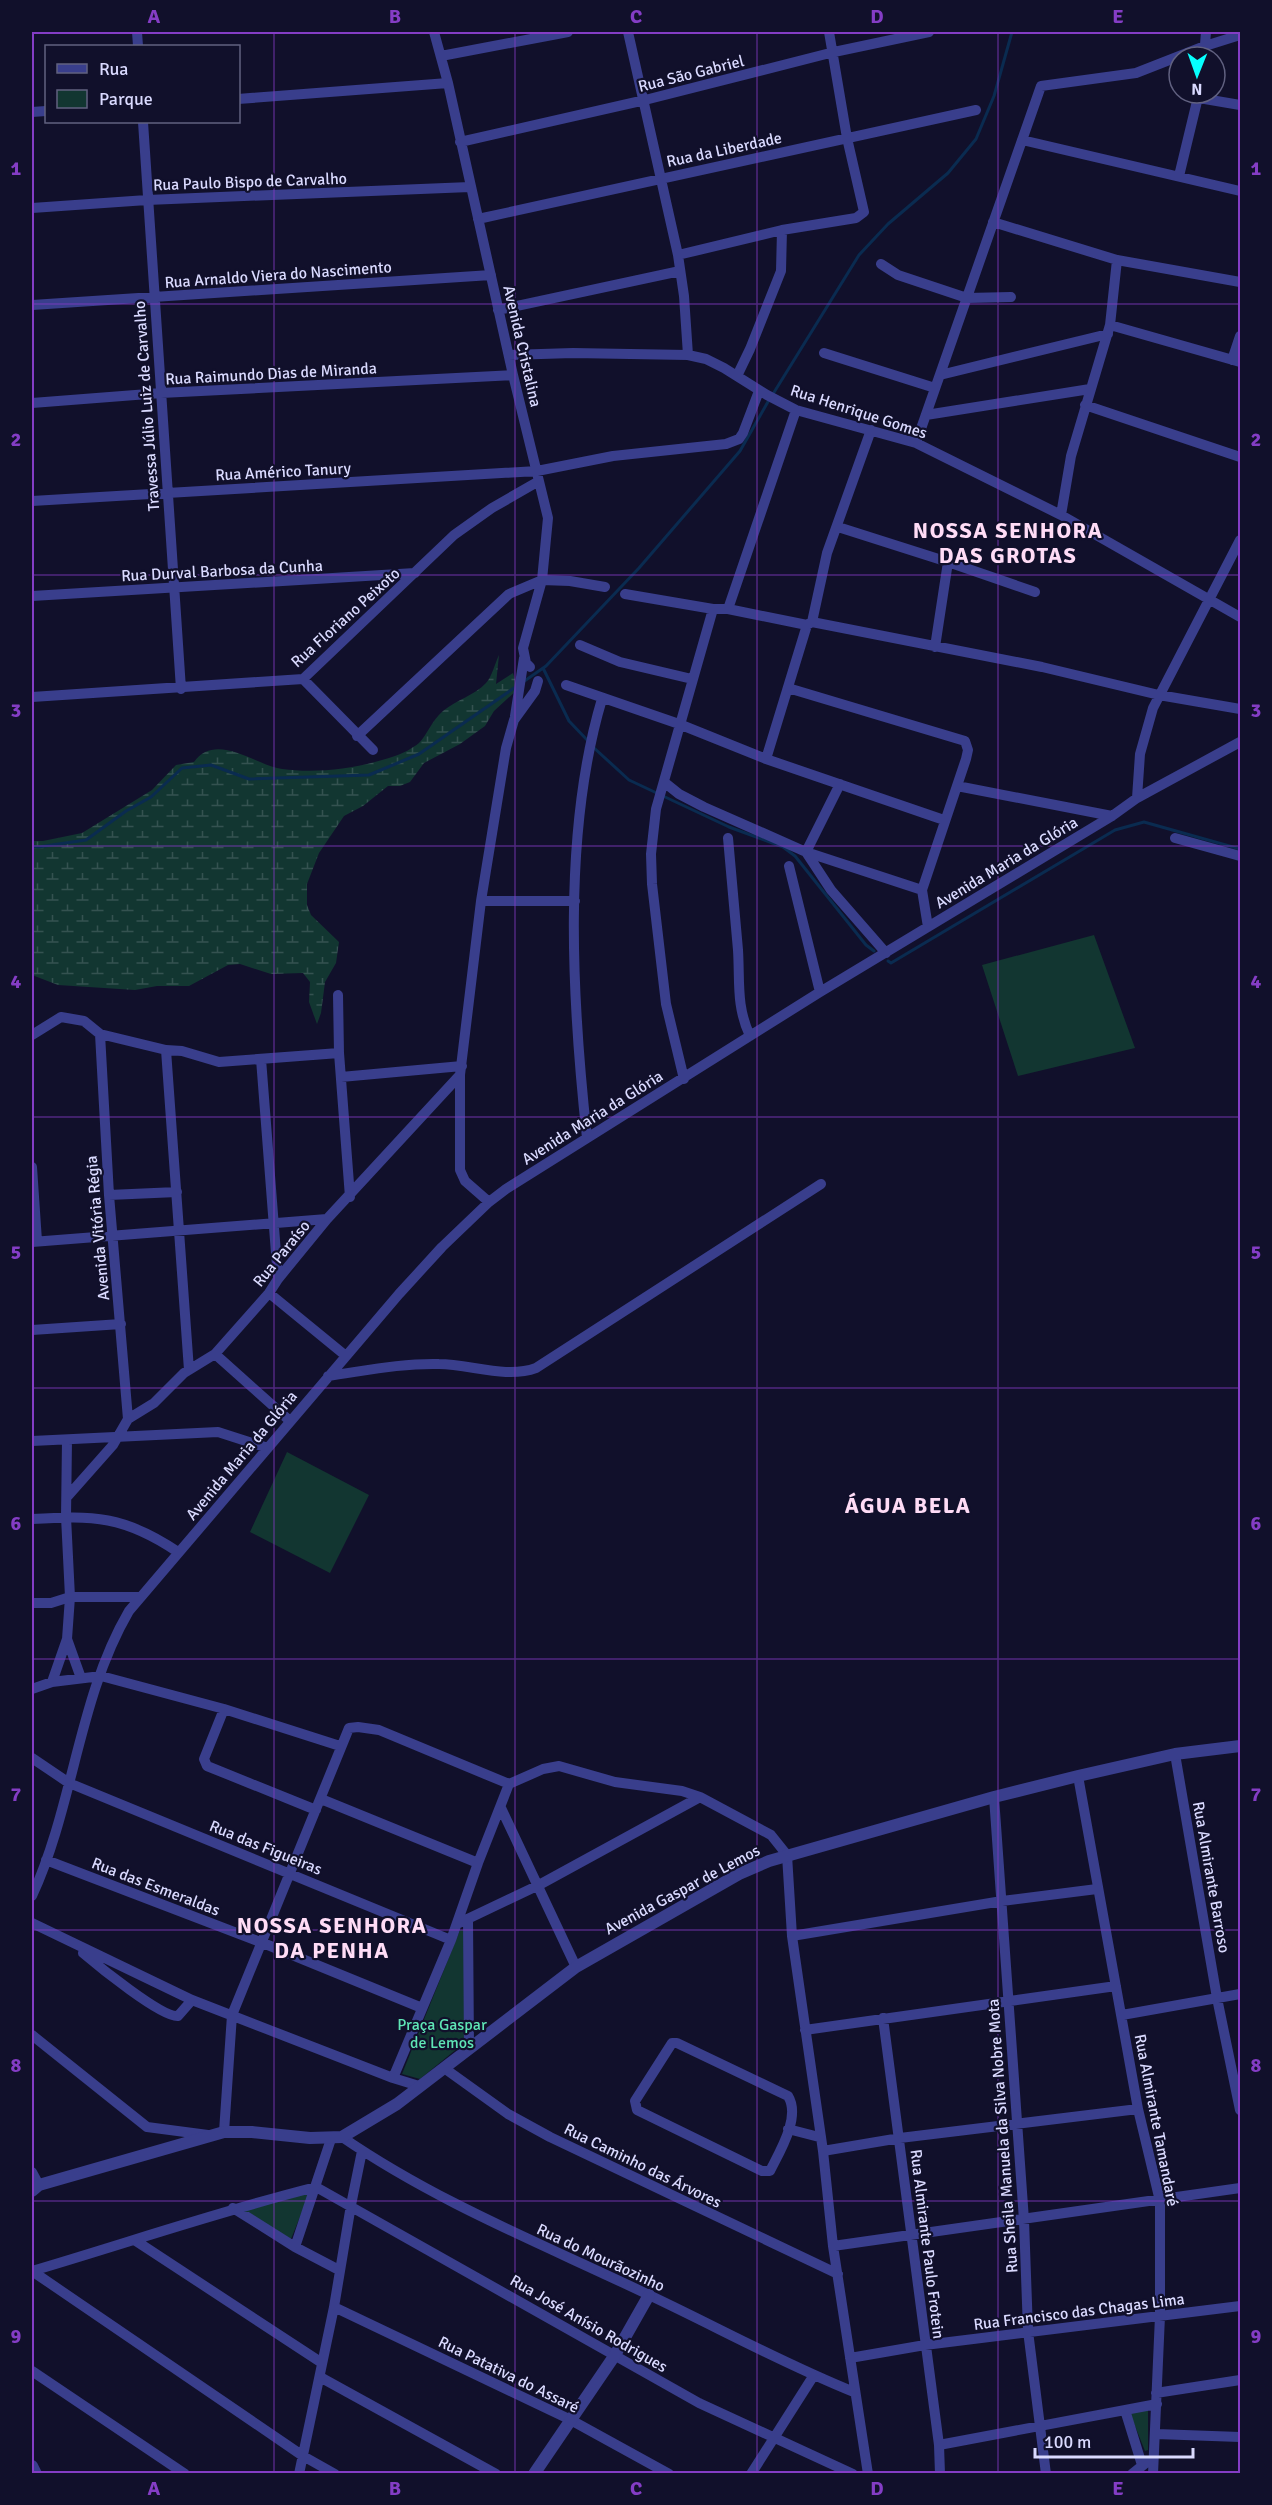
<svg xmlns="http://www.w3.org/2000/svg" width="1272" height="2505" font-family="Signika,sans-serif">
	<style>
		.wetland { fill: url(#wetland-marsh) }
		.park { fill: #123631 }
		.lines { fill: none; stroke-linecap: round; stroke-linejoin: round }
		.stream { stroke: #0a2b50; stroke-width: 3 }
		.minor { stroke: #393e8c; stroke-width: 10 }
		.tertiary { stroke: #393e8c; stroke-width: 12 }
		.grid { fill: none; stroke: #843dc5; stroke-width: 1.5; stroke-opacity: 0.55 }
		.labels { text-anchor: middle; stroke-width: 4.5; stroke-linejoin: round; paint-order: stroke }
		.street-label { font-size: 16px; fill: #dadaff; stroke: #11102b }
		.park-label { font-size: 16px; fill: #5fe6b6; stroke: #11102b }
		.district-label { font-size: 22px; font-weight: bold; letter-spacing: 1.5px; fill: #ffdcf6; stroke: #11102b }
		.neatline { fill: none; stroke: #843dc5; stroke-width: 2 }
		.grid-label { font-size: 20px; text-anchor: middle; font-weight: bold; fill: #843dc5 }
	</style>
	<defs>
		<pattern id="wetland-marsh" width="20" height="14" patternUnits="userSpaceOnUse" patternTransform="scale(1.5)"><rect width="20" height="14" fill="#123631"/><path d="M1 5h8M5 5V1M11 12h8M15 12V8" fill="none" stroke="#345250"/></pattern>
	</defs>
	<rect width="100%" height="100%" fill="#11102b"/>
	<path class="wetland" d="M499,655L496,684L513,673L518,689L494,711L485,726L460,744L424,763L410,782L400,786H388L363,806L344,816L319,853L307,884V905L311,915L339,942L336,963L325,982L321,1013L317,1024L309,1002L310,982L303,973L271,974L240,964L228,965L189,986H157L135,990L58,985L32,975V841H43L82,833L152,790L176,765L194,762C216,731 257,766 282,769C319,774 360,768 395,756C402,754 413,748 419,743C427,735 432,720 443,711C456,700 475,695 486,683C492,677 495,663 499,655Z"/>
	<path class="park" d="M1094,935L1135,1048L1018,1076L982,965Z
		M287,1452L369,1495L330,1573L250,1532Z
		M460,1930H465L464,2043L420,2079L402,2074Z
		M310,2192L291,2239L238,2208Z
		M1148,2407V2450L1145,2451L1129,2411Z"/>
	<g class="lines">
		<path class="stream" d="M773,394L859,255L888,224L948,173L976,139L994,96L1012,32
			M543,668L569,721L589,742
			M523,682L546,666L639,568L740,451L769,400
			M593,747L629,780L729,827L783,847L795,856L866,945L874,951
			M32,846L38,847L86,840L126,811L151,797L182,768L211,765L249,779L369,775L419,754L517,686
			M888,961L891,963L1115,830L1144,822L1240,849"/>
		<path class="minor" d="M137,32L138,46
			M434,32L448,83L513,375L548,518L542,580L523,648L526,663L530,667
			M628,32L678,255L684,296L688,355
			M441,56L568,32
			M1204,57L1206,32
			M1199,98L1240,105
			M238,99L448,83
			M32,112L46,111
			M143,122L181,689
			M1022,140L1240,191
			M460,142L645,100L834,52L929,32
			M1179,176L1199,93
			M32,208L147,200L470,187
			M478,219L976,110
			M993,222L1117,260L1240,282
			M678,255L782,230L856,218L864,212L847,138L829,32
			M881,264L898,275L967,298L1011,297
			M32,305L491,275
			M498,310L680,271
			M1110,325L1240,362
			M824,353L935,388
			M509,355L573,353L688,355L706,359L724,368L767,395L796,410L916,443L1061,515L1240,617
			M1232,360L1240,336
			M940,375L1108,334
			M737,376L750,349L781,271L782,230
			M32,403L161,393L513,375
			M1085,405L1240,457
			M926,415L1090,389
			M916,443L1041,86L1136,73L1205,46L1240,35
			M32,501L537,471L613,456L726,444L739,439L743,433L759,391
			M1061,515L1071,456L1110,325L1117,260
			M838,527L948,562L1035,592
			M625,594L713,609H728L807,625L812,622L1042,667L1159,695L1240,709
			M32,596L415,573
			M728,609L796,410
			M812,622L827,553L871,430
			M580,645L620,662L692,679
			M935,647L948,562
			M303,679L373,750
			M566,685L679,724L766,759L944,820
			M788,688L965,741L968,750L966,759L922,890L928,927
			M32,697L303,679L454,535L492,508L539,481
			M515,716L524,658
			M357,736L509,594L542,580L570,581L605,587
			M766,759L807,625
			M664,782L679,794L704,807L806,852L922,890
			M840,784L806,852L831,890L886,953
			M957,786L1112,816
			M1137,798L1140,754L1153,708L1240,540
			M728,838C731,875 735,913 738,950C740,982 736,1006 750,1036
			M1175,838L1240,856
			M789,866L820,992
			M481,901H575
			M338,995L339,1053L350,1197
			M100,1034L109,1195L128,1419
			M32,1035L61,1017L84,1021L100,1034L166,1050L182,1051L219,1062L339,1053
			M166,1050L189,1370
			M261,1059L278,1279
			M341,1077L462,1066
			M684,1079L666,1004L652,884L651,854L656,809L713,609
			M587,1138C572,1000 562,833 602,699
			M32,1167L37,1241
			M109,1195L177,1192
			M489,1202L465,1181L460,1170V1075L481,901L506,748L514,720L535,691L538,681
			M32,1242L327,1219
			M269,1293L346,1356
			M32,1330L121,1324
			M215,1354L290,1421
			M328,1376C364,1371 402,1363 439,1364C470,1364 506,1379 536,1368L821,1184
			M32,1441L218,1432L268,1448
			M67,1497L113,1445L128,1419L154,1403L184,1373L215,1354L269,1293L278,1279L327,1219L460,1075
			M32,1519C93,1515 125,1516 178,1552
			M32,1603H51L70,1597H139
			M67,1639L81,1678
			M52,1682L67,1639L70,1597L66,1517L67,1440
			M32,1689L52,1682L101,1676L224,1709L340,1746
			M224,1709L204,1759L207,1766L316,1810
			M1175,1754L1217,1998L1240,2110
			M32,1758L69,1783L451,1940
			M1078,1776L1138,2109L1160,2201V2316L1153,2474
			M509,1784L543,1769L559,1766L615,1782L682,1791L700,1797L771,1835L787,1855L792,1936L823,2151L833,2246L868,2474
			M994,1797L1024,2220L1028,2331L1046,2474
			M321,1799L478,1863
			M501,1808L576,1967
			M46,1860L263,1943L422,2008
			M32,1896C74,1805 78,1698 129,1611L399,1294L442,1247L489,1202L506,1189L820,992L1112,816L1137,798L1240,742
			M468,1919L469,2047
			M32,1923L192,2000L393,2078L419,2086
			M457,1924L539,1885L700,1797
			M792,1936L1002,1901L1097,1889
			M83,1953C97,1965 162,2018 178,2016L192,2000
			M1122,2015L1240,1994
			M883,2018L939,2445L940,2474
			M805,2030L1116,1986
			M32,2035L147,2127L208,2135
			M672,2043H677L788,2096C801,2117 780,2151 770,2171H762L637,2110L635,2101Z
			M444,2068L508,2114L550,2137L838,2274
			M393,2078L451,1940L478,1863L509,1784
			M788,2129L819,2137
			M224,2132L232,2015L349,1728L358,1727L379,1730L509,1784
			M342,2137C438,2203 545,2245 649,2295C717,2327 784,2364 854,2392
			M823,2151L900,2138L1138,2109
			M32,2172L39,2185
			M316,2187L699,2403L853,2474
			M233,2208L295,2247L339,2270
			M136,2241L322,2363
			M833,2246L1240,2188
			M295,2247L331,2139
			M32,2271L303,2456L335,2474
			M32,2271C127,2243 220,2211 316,2187
			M334,2307L569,2419L669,2474
			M850,2358L925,2345L1240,2306
			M32,2371L185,2474
			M320,2377L496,2474
			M1156,2393L1240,2380
			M1125,2410L1142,2465
			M1156,2434L1240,2437
			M939,2445L1157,2404
			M299,2474L334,2307L351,2205L362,2151
			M751,2474L814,2375
			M1132,2474L1147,2462"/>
		<path class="tertiary" d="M32,2191L39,2185L224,2132H252L310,2138L342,2137L397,2104L576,1967L739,1874L769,1861L994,1797L1078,1776L1175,1754L1240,1746
			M32,2466L36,2474
			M534,2474L615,2355L649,2295"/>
	</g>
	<path class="grid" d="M274,32V2474M515,32V2474M757,32V2474M998,32V2474M32,304H1240M32,575H1240M32,846H1240M32,1117H1240M32,1388H1240M32,1659H1240M32,1930H1240M32,2201H1240"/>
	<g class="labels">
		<g class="street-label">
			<text transform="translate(691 73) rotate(-14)" y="6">Rua São Gabriel</text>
			<text transform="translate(724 149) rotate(-12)" y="6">Rua da Liberdade</text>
			<text transform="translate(250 181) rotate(-2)" y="6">Rua Paulo Bispo de Carvalho</text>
			<text transform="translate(278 274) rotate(-4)" y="6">Rua Arnaldo Viera do Nascimento</text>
			<text transform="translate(523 346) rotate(77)" y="6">Avenida Cristalina</text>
			<text transform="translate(271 373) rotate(-3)" y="6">Rua Raimundo Dias de Miranda</text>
			<text transform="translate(146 406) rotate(-94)" y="6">Travessa Júlio Luiz de Carvalho</text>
			<text transform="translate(859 411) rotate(18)" y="6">Rua Henrique Gomes</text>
			<text transform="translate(283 471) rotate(-3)" y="6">Rua Américo Tanury</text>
			<text transform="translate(222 570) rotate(-3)" y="6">Rua Durval Barbosa da Cunha</text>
			<text transform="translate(345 617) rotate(-42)" y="6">Rua Floriano Peixoto</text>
			<text transform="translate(1006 862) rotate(-31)" y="6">Avenida Maria da Glória</text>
			<text transform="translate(592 1117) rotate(-32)" y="6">Avenida Maria da Glória</text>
			<text transform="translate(97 1228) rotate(-95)" y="6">Avenida Vitória Régia</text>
			<text transform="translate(281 1253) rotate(-51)" y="6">Rua Paraíso</text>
			<text transform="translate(241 1455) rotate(-50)" y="6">Avenida Maria da Glória</text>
			<text transform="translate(266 1847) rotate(22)" y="6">Rua das Figueiras</text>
			<text transform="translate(1212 1877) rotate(80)" y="6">Rua Almirante Barroso</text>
			<text transform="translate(156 1886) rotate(21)" y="6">Rua das Esmeraldas</text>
			<text transform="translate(682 1889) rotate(-28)" y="6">Avenida Gaspar de Lemos</text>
			<text transform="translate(1157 2120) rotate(79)" y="6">Rua Almirante Tamandaré</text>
			<text transform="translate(1002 2136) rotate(-94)" y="6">Rua Sheila Manuela da Silva Nobre Mota</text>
			<text transform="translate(643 2165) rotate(26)" y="6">Rua Caminho das Árvores</text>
			<text transform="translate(928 2244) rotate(83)" y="6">Rua Almirante Paulo Frotein</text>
			<text transform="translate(601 2257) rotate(25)" y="6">Rua do Mourãozinho</text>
			<text transform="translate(1079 2311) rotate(-7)" y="6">Rua Francisco das Chagas Lima</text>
			<text transform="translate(589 2323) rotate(30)" y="6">Rua José Anísio Rodrigues</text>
			<text transform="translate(509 2374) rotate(26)" y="6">Rua Patativa do Assaré</text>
		</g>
		<g class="park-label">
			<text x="442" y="2030">Praça Gaspar<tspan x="442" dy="18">de Lemos</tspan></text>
		</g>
		<g class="district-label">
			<text x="1008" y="538">NOSSA SENHORA<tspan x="1008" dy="25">DAS GROTAS</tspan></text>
			<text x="908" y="1513">ÁGUA BELA</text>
			<text x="332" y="1933">NOSSA SENHORA<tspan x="332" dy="25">DA PENHA</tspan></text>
		</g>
	</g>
	<rect width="1272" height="2505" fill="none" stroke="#11102b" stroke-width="66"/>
	<rect x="45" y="45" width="195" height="78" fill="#11102b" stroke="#616180" stroke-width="1.5"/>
	<rect x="57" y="64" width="30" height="9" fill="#393e8c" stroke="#616180" stroke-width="1.5"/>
	<text x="99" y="75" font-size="18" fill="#dadaff">Rua</text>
	<rect x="57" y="90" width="30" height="18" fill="#123631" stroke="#616180" stroke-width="1.5"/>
	<text x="99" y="105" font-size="18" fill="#dadaff">Parque</text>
	<g transform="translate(1197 75) rotate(181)"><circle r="28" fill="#11102b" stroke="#616180" stroke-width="1.5"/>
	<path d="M0-4.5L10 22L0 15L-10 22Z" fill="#06fffe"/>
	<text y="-9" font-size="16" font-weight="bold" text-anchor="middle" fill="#dadaff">N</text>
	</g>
	<path d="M1035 2448v9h158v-9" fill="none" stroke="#dadaff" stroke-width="3"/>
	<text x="1044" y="2448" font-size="18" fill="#dadaff" stroke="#11102b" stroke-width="4.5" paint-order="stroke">100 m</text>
	<rect x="33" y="33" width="1206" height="2439" class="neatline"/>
	<g class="grid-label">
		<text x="154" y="23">A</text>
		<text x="395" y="23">B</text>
		<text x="636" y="23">C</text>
		<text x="877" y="23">D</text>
		<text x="1118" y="23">E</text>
		<text x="16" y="175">1</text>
		<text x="1256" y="175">1</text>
		<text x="16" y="446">2</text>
		<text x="1256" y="446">2</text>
		<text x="16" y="717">3</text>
		<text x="1256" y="717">3</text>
		<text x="16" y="988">4</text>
		<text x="1256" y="988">4</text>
		<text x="16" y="1259">5</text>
		<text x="1256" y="1259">5</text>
		<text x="16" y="1530">6</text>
		<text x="1256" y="1530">6</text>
		<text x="16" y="1801">7</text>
		<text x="1256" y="1801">7</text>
		<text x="16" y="2072">8</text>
		<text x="1256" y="2072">8</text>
		<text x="16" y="2343">9</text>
		<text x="1256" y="2343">9</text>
		<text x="154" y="2495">A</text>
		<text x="395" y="2495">B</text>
		<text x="636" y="2495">C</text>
		<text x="877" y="2495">D</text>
		<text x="1118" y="2495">E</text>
	</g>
</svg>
